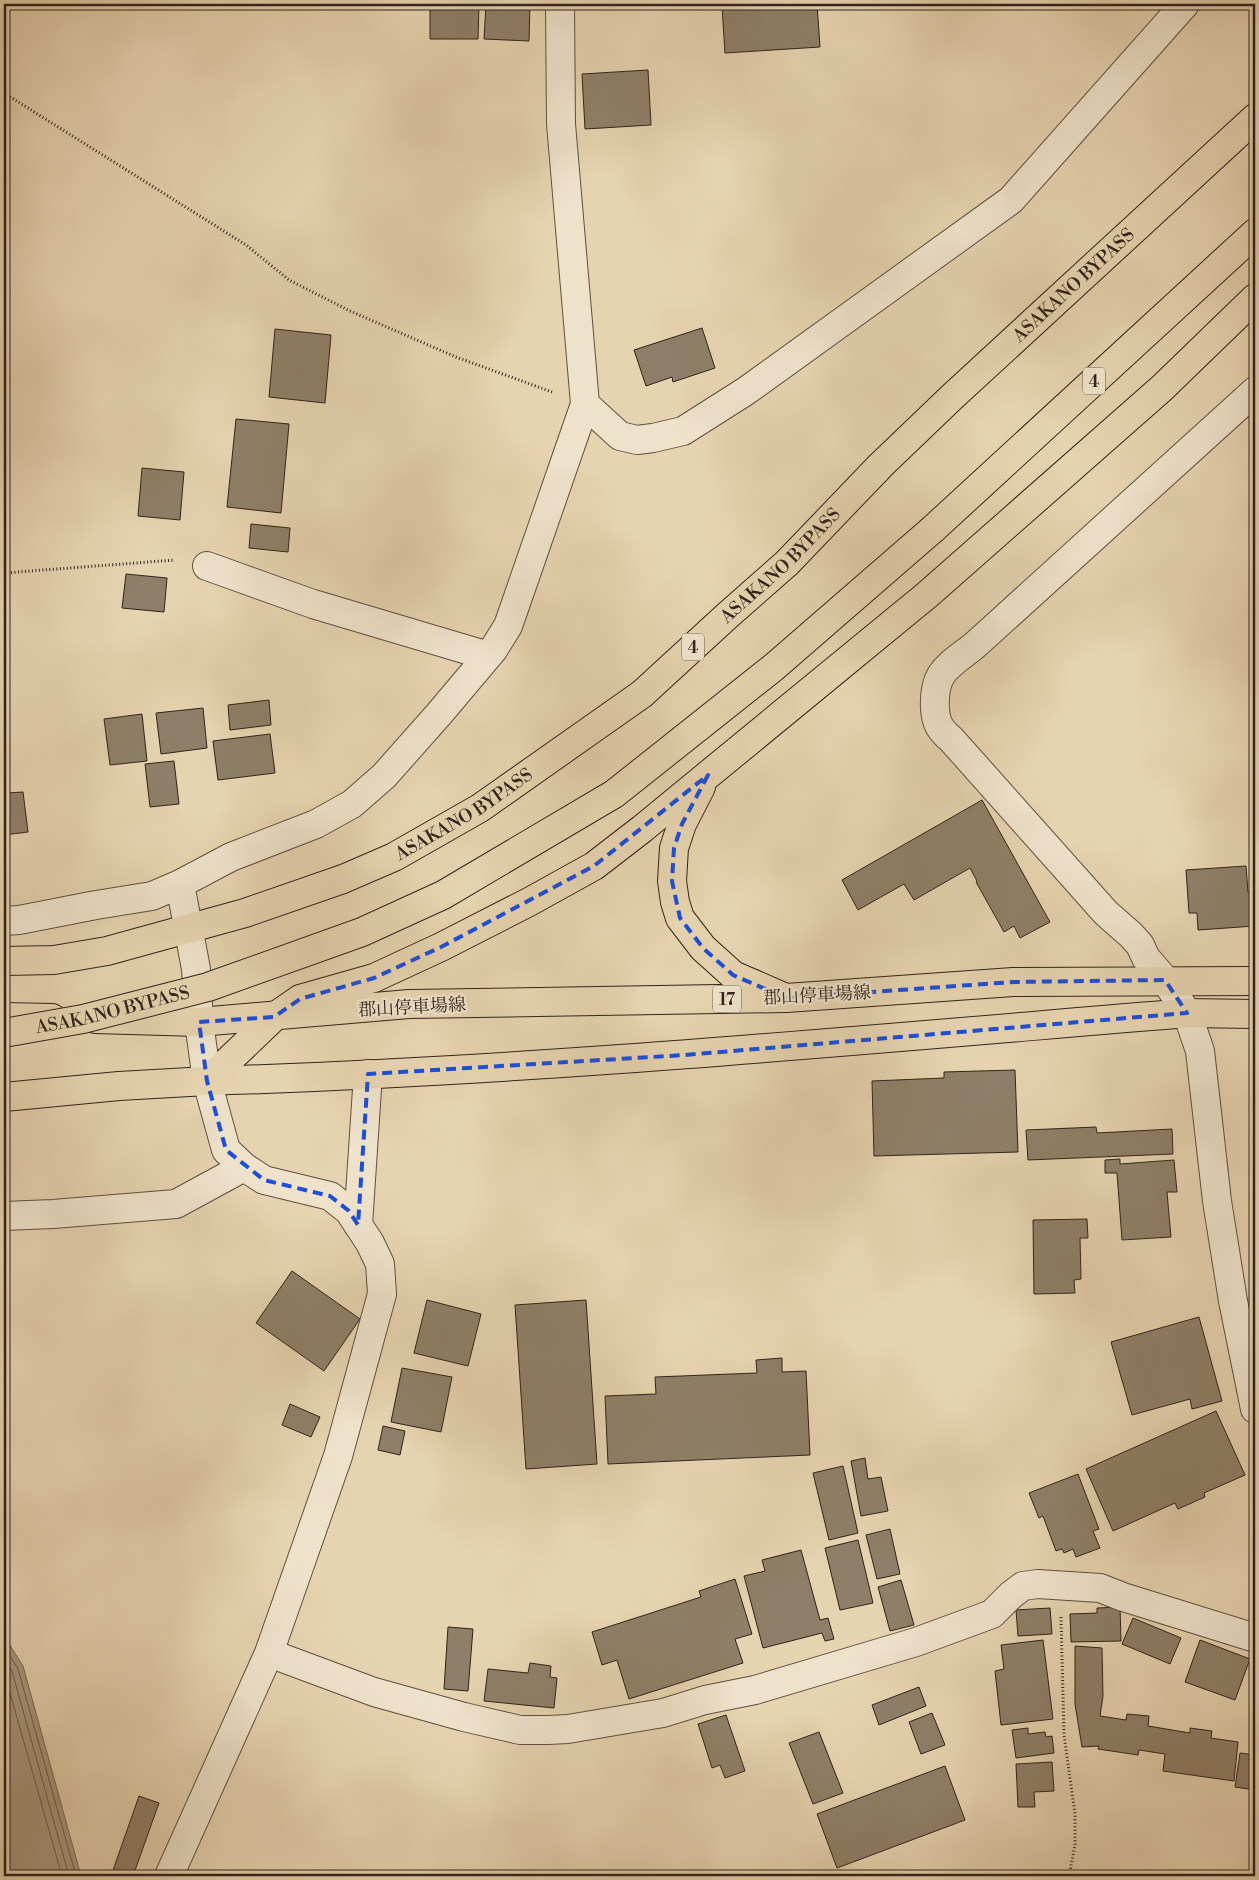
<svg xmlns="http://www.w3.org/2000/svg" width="1259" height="1880" font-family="'Libre Bodoni','Noto Serif JP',serif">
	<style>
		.water { fill: #a8977d; stroke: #786956 }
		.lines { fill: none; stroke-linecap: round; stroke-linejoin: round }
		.shore { stroke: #6c5d4c; stroke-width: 1 }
		.building { fill: #8f7f68; stroke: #30231c }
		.minor-casing { stroke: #5e4f41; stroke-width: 30 }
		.major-casing { stroke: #30231c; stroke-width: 30 }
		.highway-casing { stroke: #30231c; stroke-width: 30 }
		.path { stroke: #30231c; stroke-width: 3; stroke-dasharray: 1 2.5; stroke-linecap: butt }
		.minor { stroke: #efe2cb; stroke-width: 28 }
		.major { stroke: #e6d3af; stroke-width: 28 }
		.highway { stroke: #e6d3af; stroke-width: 28 }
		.highway-bridge-casing { stroke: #30231c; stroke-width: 30; stroke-linecap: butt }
		.highway-bridge { stroke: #e6d3af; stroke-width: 28 }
		.marked { fill: none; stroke: #1d4ed8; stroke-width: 4; stroke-dasharray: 10 6; stroke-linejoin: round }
		.labels { text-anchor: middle; stroke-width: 4.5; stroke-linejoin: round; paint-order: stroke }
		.shield { fill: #efe2cb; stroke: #695c50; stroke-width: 1 }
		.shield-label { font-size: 16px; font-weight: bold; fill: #30231c }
		.street-label { font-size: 18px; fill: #30231c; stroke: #efe2cb }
	</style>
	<rect width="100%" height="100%" fill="#e6d3af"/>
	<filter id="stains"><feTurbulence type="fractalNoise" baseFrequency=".004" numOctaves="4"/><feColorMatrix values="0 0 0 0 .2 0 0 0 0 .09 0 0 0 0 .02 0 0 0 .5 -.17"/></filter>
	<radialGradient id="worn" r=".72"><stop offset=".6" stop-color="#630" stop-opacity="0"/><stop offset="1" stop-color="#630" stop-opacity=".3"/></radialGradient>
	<path class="water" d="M4,1636L23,1666L81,1876H4Z"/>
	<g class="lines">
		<path class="shore" d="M4,1646L18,1669L76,1876
			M4,1658L12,1671L69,1876
			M4,1672L62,1876"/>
	</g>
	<path class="building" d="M430,4H479L478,39H430Z
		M486,4H530L529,41L484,39Z
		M761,4H817L820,47L725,53L722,7Z
		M648,70L651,125L585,129L582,74Z
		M702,328L715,368L673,382L672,377L646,386L634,350Z
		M275,329L331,335L325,403L269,397Z
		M236,419L289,424L281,513L227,507Z
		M142,468L184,472L180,520L138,516Z
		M251,524L290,528L288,552L249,548Z
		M126,574L167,578L164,612L122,608Z
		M269,700L271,725L230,730L228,705Z
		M203,708L207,748L161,754L156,713Z
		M142,714L147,761L110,765L104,719Z
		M270,734L275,773L218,780L213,741Z
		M174,761L179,804L150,807L145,764Z
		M4,765L7,793L23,792L28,832L4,835Z
		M982,800L1050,922L1020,938L1014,926L1004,932L976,882L977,881L970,868L914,900L904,884L858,910L842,880Z
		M1246,866L1248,892H1255V926L1198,930L1197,913H1189L1186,870Z
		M1015,1070L1018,1152L874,1156L872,1081L944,1078V1072Z
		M1096,1127L1097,1133L1172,1129L1173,1154L1028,1160L1026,1130Z
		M1120,1159V1164L1174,1160L1177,1192H1167L1171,1237L1122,1240L1117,1173H1105V1160Z
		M1087,1219L1088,1238H1080L1081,1279L1074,1280L1075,1293L1034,1294L1033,1220Z
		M292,1271L360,1319L324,1371L256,1323Z
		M427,1300L481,1314L468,1366L414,1353Z
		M586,1300L597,1464L526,1469L515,1305Z
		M1199,1317L1222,1401L1192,1409L1190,1399L1132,1415L1111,1342Z
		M782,1358V1372L806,1371L810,1455L608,1464L605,1396L656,1394L655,1377L757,1373L756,1360Z
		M402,1368L452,1377L441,1432L391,1422Z
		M290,1404L320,1417L311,1437L282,1425Z
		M1216,1411L1245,1475L1204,1493L1205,1497L1178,1509L1175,1503L1113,1531L1086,1469Z
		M383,1426L405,1431L400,1455L378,1450Z
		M865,1458L868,1479L881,1477L888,1511L861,1516L851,1461Z
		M843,1466L858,1533L829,1540L813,1473Z
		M1078,1474L1099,1529L1093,1531L1100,1548L1076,1557L1073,1549L1064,1553L1062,1549L1056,1551L1043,1516L1039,1518L1029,1493Z
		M890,1529L900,1574L877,1579L866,1535Z
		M858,1540L873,1603L840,1610L825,1548Z
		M801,1550L820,1620L828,1618L834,1639L825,1641L822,1633L763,1648L744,1576L765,1571L762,1560Z
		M735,1579L752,1634L735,1639L743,1663L629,1699L617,1660L602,1665L592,1632L701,1597L699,1591Z
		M901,1580L914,1625L890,1631L878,1587Z
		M1120,1607L1121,1641L1071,1642L1070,1614L1097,1613V1608Z
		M1050,1608L1052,1634L1018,1636L1016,1610Z
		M1133,1618L1181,1638L1170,1664L1122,1644Z
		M448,1627L473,1629L468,1691L444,1689Z
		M1043,1640L1053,1719L1001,1725L995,1671L1004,1669L1001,1645Z
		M1200,1640L1250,1659L1235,1700L1185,1682Z
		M1075,1646L1102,1648L1103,1696L1100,1716L1126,1720L1127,1714L1149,1716L1148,1726L1190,1733V1728L1212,1731L1211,1738L1238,1742L1234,1781L1163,1771L1165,1754L1139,1750L1138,1755L1098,1749L1099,1746L1082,1747L1075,1704Z
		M530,1663L551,1666L550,1677L557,1678L554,1708L484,1701L488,1669L528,1673Z
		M919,1687L926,1706L879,1725L872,1705Z
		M932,1713L945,1745L921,1754L909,1722Z
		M726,1715L745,1771L725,1778L720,1765L712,1768L698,1724Z
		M1028,1728V1734L1045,1732L1046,1737L1052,1736L1054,1753L1016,1758L1012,1730Z
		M819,1732L843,1793L813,1804L789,1743Z
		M1255,1752V1790L1235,1787L1240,1753L1255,1755Z
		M1052,1762L1054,1791L1034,1792L1035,1807H1018L1016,1764Z
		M945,1766L965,1820L837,1868L817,1814Z
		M139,1796L159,1803L133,1876H111Z"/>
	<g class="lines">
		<g class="minor-casing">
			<path id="minor" d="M1255,391L974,646C947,667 933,672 935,709C936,723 940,730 951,739L1106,913L1131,935L1140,945L1146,958L1165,980L1187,1013L1200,1051L1217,1201L1233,1301L1255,1409
				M585,404L620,436L637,440L653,438L683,431L746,391L1011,200L1185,4
				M207,566L313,604L488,656
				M4,921L19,920L96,905L152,896L180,884L231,857L316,824L352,804L384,776L439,714L493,650L508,626L585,404L561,124L560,4
				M4,1216L53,1214L176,1204L244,1167
				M358,1225L368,1074
				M269,1653L374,1692L464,1717L520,1730H548L568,1729L663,1713L705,1700L755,1690L916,1642L992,1614L1011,1595L1023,1586L1038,1584L1100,1588L1123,1597L1255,1638
				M169,1876L269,1653L338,1456L382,1294L380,1264L370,1243L349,1211L330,1196L264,1180L244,1167L226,1150L207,1081L199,1022L196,969L180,884"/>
		</g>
		<g class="major-casing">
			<path id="major" d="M199,1022L409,1004L786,998L1013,982L1255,981
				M207,1081C534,1071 861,1040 1187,1013L1255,1014"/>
		</g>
		<g class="highway-casing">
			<g id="highway">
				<path d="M933,529L1255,233"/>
				<path d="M701,787L682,824L674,848L672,881L675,902L680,918L703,948L733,975L786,998"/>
				<path id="s1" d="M4,961L54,960L107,951L245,913L343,879L394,857L480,808L642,694L728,615L787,563L881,465L953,396L1255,118"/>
				<path d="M4,1017L52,1018"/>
				<path d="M95,1019L199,1022"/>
				<path d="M4,1097L119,1086L207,1081L274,1017L300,999L374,978L441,947L529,902L594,866L642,829L927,595L1162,388L1255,298"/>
			</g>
		</g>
		<path class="path" d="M4,93L246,245L289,280L350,311L456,357L552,392
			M4,573L175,560
			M1061,1617L1064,1735L1075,1814V1845L1069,1876"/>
		<use href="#minor" class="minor"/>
		<use href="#major" class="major"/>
		<use href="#highway" class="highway"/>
		<g class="highway-bridge-casing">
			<g id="highway-bridge">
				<path id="s2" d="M4,1033L83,1019L208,987L362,932L443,895L614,794L774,667L933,529"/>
			</g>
		</g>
		<use href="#highway-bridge" class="highway-bridge"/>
	</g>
	<path class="marked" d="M708,775L682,824L674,848L672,881L680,918L703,948L733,975L786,998L1013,982L1165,980L1187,1013L685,1055L368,1074L358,1225L349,1211L330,1196L264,1180L226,1150L207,1081L199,1022L274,1017L300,999L374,978L441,947L594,866Z"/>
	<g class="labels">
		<g class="shield">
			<rect x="1083" y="367.5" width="22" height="27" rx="4"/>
			<rect x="682" y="633.5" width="22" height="27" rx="4"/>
			<rect x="713" y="985.5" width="28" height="27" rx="4"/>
		</g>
		<g class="shield-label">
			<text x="1094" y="387">4</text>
			<text x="693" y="653">4</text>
			<text x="727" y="1005">17</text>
		</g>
		<g class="street-label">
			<text dy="6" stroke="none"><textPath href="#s1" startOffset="1298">ASAKANO BYPASS</textPath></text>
			<text dy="6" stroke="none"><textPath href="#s1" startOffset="892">ASAKANO BYPASS</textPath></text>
			<text dy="6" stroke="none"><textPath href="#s1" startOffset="488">ASAKANO BYPASS</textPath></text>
			<text transform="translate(817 995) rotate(-3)" y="6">郡山停車場線</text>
			<text transform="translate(412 1007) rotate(-3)" y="6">郡山停車場線</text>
			<text dy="6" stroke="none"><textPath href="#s2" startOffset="111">ASAKANO BYPASS</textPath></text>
		</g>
	</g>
	<rect width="1259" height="1880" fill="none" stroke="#e6d3af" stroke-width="20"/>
	<rect x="5" y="5" width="1249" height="1870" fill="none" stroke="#30231c" stroke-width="2.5"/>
	<rect x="10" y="10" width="1239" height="1860" fill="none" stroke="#30231c"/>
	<rect width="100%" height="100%" filter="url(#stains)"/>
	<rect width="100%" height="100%" fill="url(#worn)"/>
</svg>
